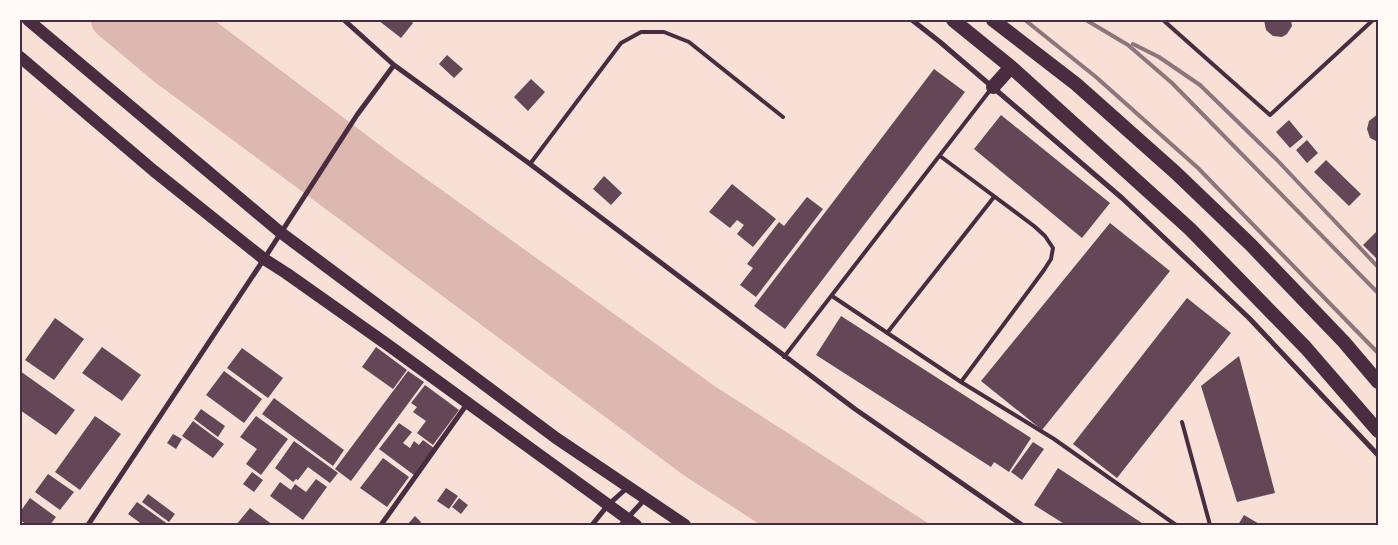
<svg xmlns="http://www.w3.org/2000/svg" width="1398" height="545" font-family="Rubik,sans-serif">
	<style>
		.water { fill: #dcb8b0 }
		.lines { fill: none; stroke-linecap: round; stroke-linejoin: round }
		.river { stroke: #dcb8b0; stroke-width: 38 }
		.building { fill: #644757 }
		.service { stroke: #4a2c40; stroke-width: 4 }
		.minor { stroke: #4a2c40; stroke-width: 5 }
		.primary { stroke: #4a2c40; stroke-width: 12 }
		.trunk { stroke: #4a2c40; stroke-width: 14 }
		.rail { stroke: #8f747c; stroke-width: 4 }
		.neatline { fill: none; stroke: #4a2c40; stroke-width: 2 }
	</style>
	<rect width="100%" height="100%" fill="#f7e1d7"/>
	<path class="water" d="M110,20H214L397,158L716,387L931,525H796L695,460L165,66Z"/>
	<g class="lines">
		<path class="river" d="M110,20L165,66L695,460L796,525"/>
	</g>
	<path class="building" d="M378,20H409L413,23L401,38Z
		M1264,20H1291L1292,26L1287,34L1282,37L1273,36L1266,30Z
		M447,55L463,69L454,78L439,64Z
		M934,69L965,92L785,329L754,306Z
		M531,79L545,92L528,111L514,97Z
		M1378,114V142L1370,138L1367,129L1369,121Z
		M1001,115L1110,203L1082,238L974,149Z
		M1289,120L1303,137L1290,148L1276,132Z
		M1307,140L1318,153L1307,163L1296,150Z
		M1326,160L1361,194L1349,206L1314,172Z
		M604,176L622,193L611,205L593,189Z
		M732,184L776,219L753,247L737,234L744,225L737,220L730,228L709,212Z
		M807,197L823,209L756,297L740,285L753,268L747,264L779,222L784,226Z
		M1110,223L1170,271L1042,430L981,381Z
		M1378,230V260L1363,245Z
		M1187,298L1231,333L1117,478L1073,444Z
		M841,316L1031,438L1009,472L994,462L991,467L816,355Z
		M55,318L84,339L54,380L25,360Z
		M102,347L141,375L122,401L82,373Z
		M376,347L407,370L393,389L362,367Z
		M242,348L283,378L268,398L227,368Z
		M1239,356L1275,493L1237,502L1201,386Z
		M20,371L75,410L56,435L20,410Z
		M224,371L262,399L244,423L206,395Z
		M408,371L424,382L351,481L335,469Z
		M425,385L459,410L433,445L417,433L426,421L413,412L417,407L411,403Z
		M274,398L344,450L333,466L262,414Z
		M201,409L225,426L218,437L194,419Z
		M95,416L121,434L80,490L55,472Z
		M256,416L288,439L261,475L246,464L257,449L240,437Z
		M193,421L224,444L213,458L182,436Z
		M399,423L412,432L403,443L410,448L414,441L419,445L423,440L434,448L414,475L379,449Z
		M173,434L182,439L176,449L167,443Z
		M294,441L338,473L330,483L308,467L298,480L296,479L293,482L275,468Z
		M1033,442L1044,449L1022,480L1011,472Z
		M383,458L409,477L387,507L360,488Z
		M1058,468L1145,525H1066L1034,505Z
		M252,472L263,480L254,492L243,484Z
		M48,474L74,492L60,510L35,492Z
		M316,479L327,487L303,520L270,496L280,482L291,490L295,484L306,492Z
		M446,488L458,496L449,509L437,501Z
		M148,494L175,514L169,522L142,502Z
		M30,498L56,517L50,525H27L20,520V512Z
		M459,498L468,505L461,514L452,507Z
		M137,502L169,525H143L128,514Z
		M250,508L273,525H236Z
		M1244,515L1261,525H1238Z
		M415,516L421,522L419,525H407Z"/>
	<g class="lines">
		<path class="service" d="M1163,20L1270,115L1373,20
			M940,156L1034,226L1045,236L1053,248L1051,259L1044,270L961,382
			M530,164L621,43L641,32H664L689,42L783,117
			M832,296L961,382L1054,439L1176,525
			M887,333L994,197
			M784,357L991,89
			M1182,422L1210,525"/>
		<path class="minor" d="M344,20L394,65L530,164L855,409L1022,525
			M912,20L940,42L1122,198L1249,318L1378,455
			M88,525L264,259L357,115L394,65
			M381,525L467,404
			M592,525L608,505L628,487
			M621,525L646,498"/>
		<path class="primary" d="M28,20L280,232L556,438L685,525
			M20,57L154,171L264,259L286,273L388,345L636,525"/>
		<path class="trunk" d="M953,20L1011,67L1190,229L1306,348L1378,431
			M993,20L1076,84L1176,173L1251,245L1344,342L1378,382
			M993,87L1011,67"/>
		<path class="rail" d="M1025,20L1096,77L1198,168L1378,353
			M1086,20L1128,45L1172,83L1378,293
			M1133,44L1159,57L1200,85L1277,160L1378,267"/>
	</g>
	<rect width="1398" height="545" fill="none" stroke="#fffaf5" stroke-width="42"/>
	<rect x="21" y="21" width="1356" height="503" class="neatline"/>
</svg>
